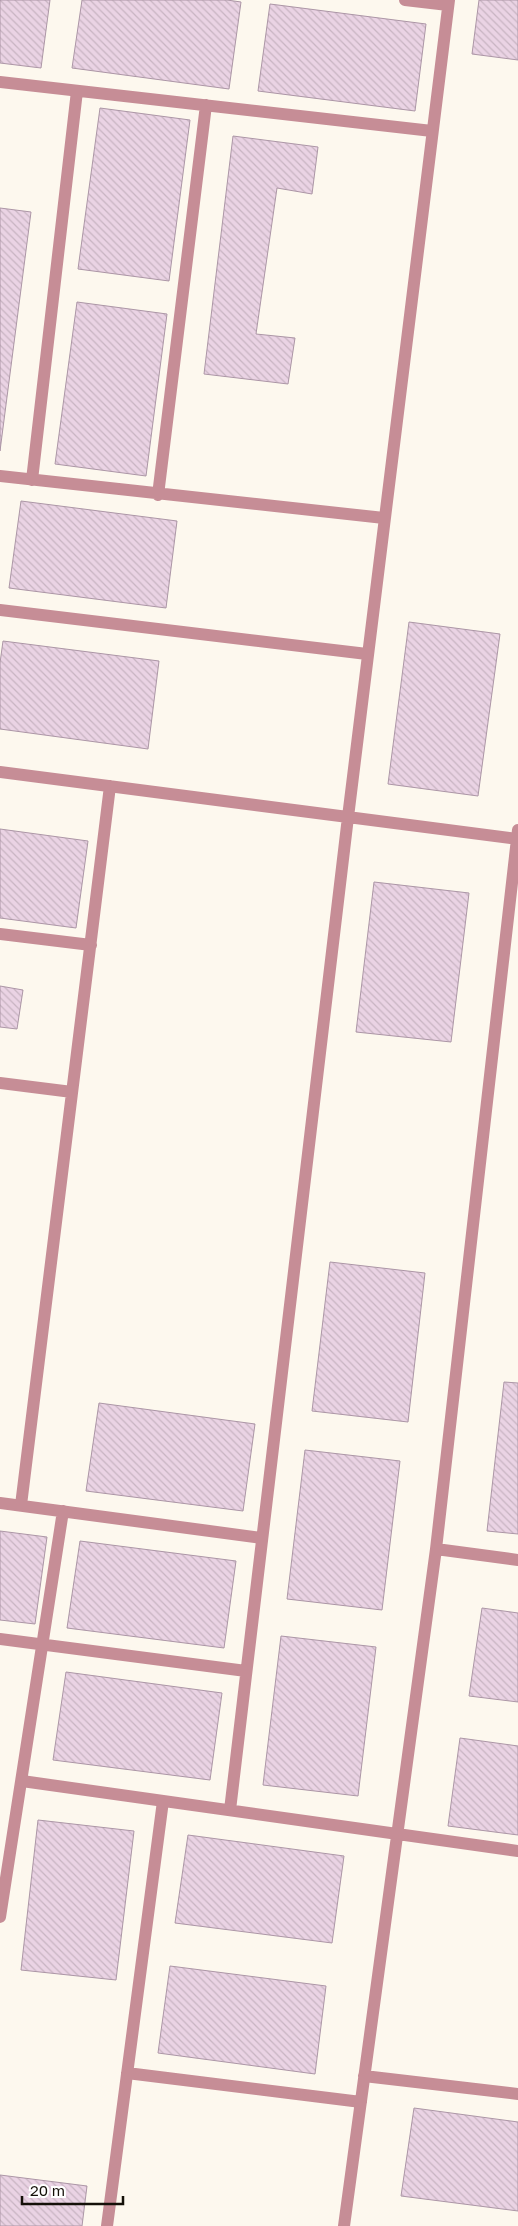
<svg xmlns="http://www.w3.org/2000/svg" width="518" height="2226" font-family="'Golos Text',sans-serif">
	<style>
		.building { fill: url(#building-back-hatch); stroke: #ac96a6 }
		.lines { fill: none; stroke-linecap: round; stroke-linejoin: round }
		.minor { stroke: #c68d96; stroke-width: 12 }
	</style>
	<defs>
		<pattern id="building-back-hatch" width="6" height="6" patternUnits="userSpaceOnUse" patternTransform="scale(1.25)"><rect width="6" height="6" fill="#ead3e4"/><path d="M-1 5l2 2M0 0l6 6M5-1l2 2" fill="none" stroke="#c8b4c2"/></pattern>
	</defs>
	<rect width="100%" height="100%" fill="#fdf8ee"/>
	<path class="building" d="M0,0H50L41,68L0,63Z
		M82,0H227L241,2L229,89L72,68Z
		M479,0H518V60L472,54Z
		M270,4L426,24L415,111L258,91Z
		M100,108L190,120L169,281L78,269Z
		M233,136L318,147L312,194L277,188L256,334L295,338L288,384L204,374Z
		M0,208L31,212L0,451Z
		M77,302L167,314L146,476L55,464Z
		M21,501L177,521L166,608L9,588Z
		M409,622L500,634L478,796L388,784Z
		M3,641L159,661L148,749L0,729V663Z
		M0,829L88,841L76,928L0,918Z
		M374,882L469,893L451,1042L356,1032Z
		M0,986L23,990L17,1029L0,1027Z
		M330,1262L425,1273L408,1422L312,1411Z
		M504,1382L518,1383V1534L487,1531Z
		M99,1403L255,1424L243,1511L86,1491Z
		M305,1450L400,1461L382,1610L287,1599Z
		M0,1531L47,1537L35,1624L0,1620Z
		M80,1541L236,1561L224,1648L67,1628Z
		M482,1608L518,1613V1702L469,1696Z
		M281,1636L376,1647L358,1796L263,1785Z
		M66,1672L222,1693L210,1780L53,1760Z
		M460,1738L518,1746V1835L448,1826Z
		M38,1820L134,1831L116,1980L21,1970Z
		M188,1835L344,1856L332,1943L175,1923Z
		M170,1966L326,1986L315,2074L158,2053Z
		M414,2108L518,2122V2211L401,2196Z
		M0,2175L87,2186L82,2226H0Z"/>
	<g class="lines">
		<path class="minor" d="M405,0L448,5
			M0,82L432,131
			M0,476L384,518
			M32,480L77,91
			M158,495L206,105
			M0,610L367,654
			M0,772L518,839
			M0,934L91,945
			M0,1083L72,1092
			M0,1503L262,1538
			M21,1505L110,786
			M436,1549L518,1560
			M0,1639L246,1671
			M22,1781L518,1851
			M230,1810L348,817L449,0
			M0,1917L63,1511
			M127,2073L361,2102
			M364,2076L518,2094
			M107,2226L163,1801
			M344,2226L436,1549L518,830"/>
	</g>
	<path d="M22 2196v8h101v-8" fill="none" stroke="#141008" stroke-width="2.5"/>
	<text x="30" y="2196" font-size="15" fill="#141008" stroke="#ffffff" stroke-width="4" paint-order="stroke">20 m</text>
</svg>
